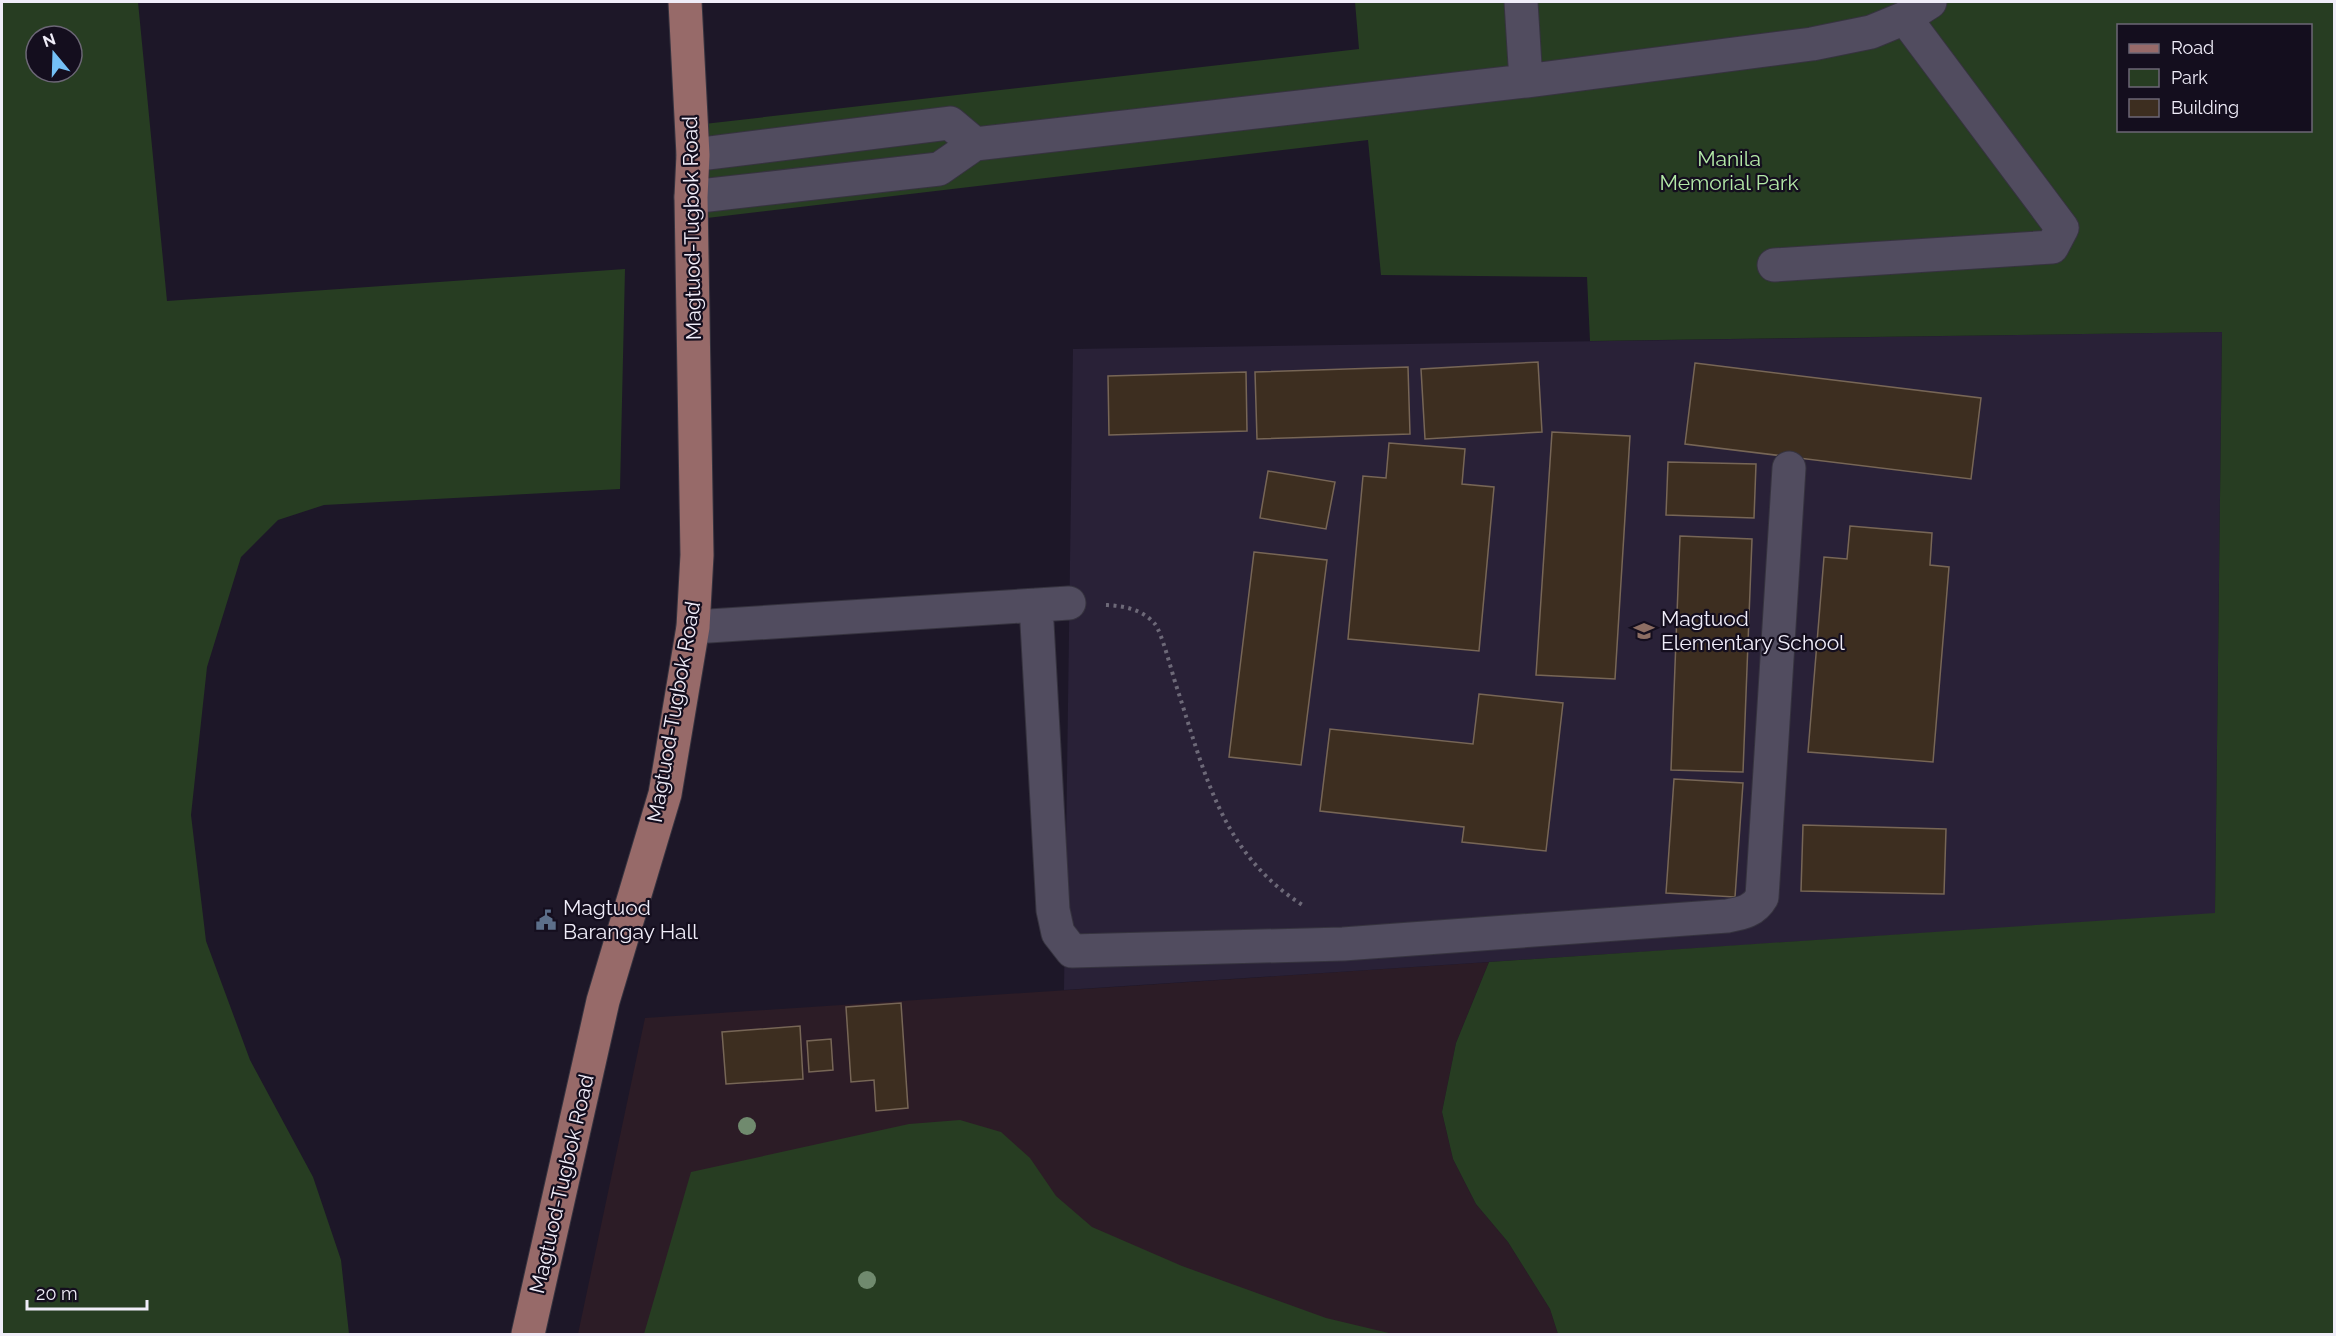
<svg xmlns="http://www.w3.org/2000/svg" width="2336" height="1336" font-family="Raleway,sans-serif">
	<style>
		.commercial { fill: #2c1c26 }
		.built { fill: #292137 }
		.green { fill: #273d22; fill-rule: evenodd }
		.building { fill: #3d2e20; stroke: #776656; stroke-width: 1.5 }
		.lines { fill: none; stroke-linecap: round; stroke-linejoin: round }
		.minor-casing { stroke: #36333f; stroke-width: 35 }
		.major-casing { stroke: #36333f; stroke-width: 35 }
		.path { stroke: #6d6978; stroke-width: 4; stroke-dasharray: 3 4.5; stroke-linecap: butt }
		.minor { stroke: #514c5f; stroke-width: 33 }
		.major { stroke: #976a69; stroke-width: 33 }
		.tree { fill: #708a6e }
		.labels { text-anchor: middle; stroke-width: 4.5; stroke-linejoin: round; paint-order: stroke }
		.park-label { font-size: 21px; fill: #b3e9a7; stroke: #140e1e }
		.street-label { font-size: 21px; fill: #f0edf9; stroke: #140e1e }
		.poi-label { font-size: 21px; fill: #f0edf9; stroke: #140e1e; text-anchor: start }
	</style>
	<rect width="100%" height="100%" fill="#1d1728"/>
	<path class="commercial" d="M1489,962L1456,1043L1442,1112L1453,1159L1476,1204L1508,1242L1550,1309L1558,1334H578L645,1018Z"/>
	<path class="built" d="M2222,332L2215,914L1064,990L1073,349Z"/>
	<path class="green" d="M2,2H138L167,301L625,269L620,489L324,505L278,520L241,557L207,667L191,815L206,941L250,1060L313,1177L341,1260L349,1334H2ZM36,36H72V72H36Z
		M1355,2H2334V1334H1558L1550,1309L1508,1242L1476,1204L1453,1159L1442,1112L1456,1043L1489,962L2215,913L2222,332L1590,341L1587,277L1381,275L1368,140L707,218L704,124L1359,49ZM2118,26H2310V130H2118Z
		M960,1120L1001,1132L1030,1158L1056,1196L1092,1227L1182,1266L1326,1318L1393,1334H644L691,1172L909,1124Z"/>
	<path class="building" d="M1538,362L1542,432L1425,439L1421,369Z
		M1695,363L1981,398L1971,479L1685,444Z
		M1408,367L1410,434L1257,439L1255,372Z
		M1246,372L1247,431L1109,435L1108,376Z
		M1552,432L1630,436L1615,679L1536,675Z
		M1389,443L1465,449L1462,484L1494,487L1479,651L1348,639L1363,476L1386,478Z
		M1668,462L1756,464L1754,518L1666,515Z
		M1268,471L1335,482L1326,529L1260,518Z
		M1850,526L1932,533L1930,565L1949,567L1933,762L1808,752L1824,557L1847,559Z
		M1680,536L1752,539L1743,772L1671,770Z
		M1254,552L1327,560L1301,765L1229,757Z
		M1479,694L1563,703L1546,851L1462,842L1464,827L1320,811L1330,729L1473,744Z
		M1674,779L1743,783L1735,897L1666,893Z
		M1803,825L1946,829L1944,894L1801,891Z
		M901,1003L908,1108L876,1111L874,1080L851,1082L846,1007Z
		M800,1026L803,1079L726,1084L722,1032Z
		M831,1039L833,1070L809,1072L807,1041Z"/>
	<g class="lines">
		<g class="minor-casing">
			<path id="minor" d="M1521,2L1526,81
				M693,155L950,123L975,144
				M691,197L939,169L975,144L1526,81L1812,44L1871,32L1905,18L1930,2
				M1774,265L2052,247L2062,228L1905,18
				M1036,605L1053,910L1058,933L1072,951L1343,944L1727,916C1743,913 1754,911 1762,897L1789,468
				M693,627L1069,603"/>
		</g>
		<g class="major-casing">
			<path id="major" d="M528,1334L603,1001L665,794L693,627L697,555L691,197L693,155L685,2"/>
		</g>
		<path class="path" d="M1106,605C1124,606 1142,609 1155,624C1162,633 1172,673 1176,685C1205,773 1221,854 1304,906"/>
		<use href="#minor" class="minor"/>
		<use href="#major" class="major"/>
	</g>
	<g class="tree">
		<circle cx="747" cy="1126" r="9"/>
		<circle cx="867" cy="1280" r="9"/>
	</g>
	<defs>
		<g id="school-bare" transform="scale(1.62)"><path d="M0-5L7-2L0 1L-7-2ZM-4 1L0 2.5L4 1V4Q0 6-4 4Z" fill="#8d6e63" stroke="#140e1e" stroke-width="2.5" paint-order="stroke"/></g>
		<g id="civic-bare" transform="scale(1.62)"><path d="M-.6-6.5H3V-4.5H.6V-3L4-1V1h2V6H-6V1h2V-1L-.6-3ZM-1.2 2.5V6h2.4V2.5Z" fill="#5c6f8a" stroke="#140e1e" stroke-width="2.5" paint-order="stroke"/></g>
	</defs>
	<g fill-rule="evenodd">
		<use href="#school-bare" x="1644" y="631"/>
		<use href="#civic-bare" x="546" y="920"/>
	</g>
	<g class="labels">
		<g class="park-label">
			<text x="1729" y="166">Manila<tspan x="1729" dy="24">Memorial Park</tspan></text>
		</g>
		<g class="street-label">
			<text transform="translate(692 228) rotate(-91)" y="7">Magtuod-Tugbok Road</text>
			<text transform="translate(674 712) rotate(-80)" y="7">Magtuod-Tugbok Road</text>
			<text transform="translate(562 1184) rotate(-77)" y="7">Magtuod-Tugbok Road</text>
		</g>
		<g class="poi-label">
			<text x="1661" y="626">Magtuod<tspan x="1661" dy="24">Elementary School</tspan></text>
			<text x="563" y="915">Magtuod<tspan x="563" dy="24">Barangay Hall</tspan></text>
		</g>
	</g>
	<rect width="2336" height="1336" fill="none" stroke="#f0edf9" stroke-width="6"/>
	<rect x="2117" y="24" width="195" height="108" fill="#140e1e" stroke="#6c6776" stroke-width="1.5"/>
	<rect x="2129" y="44" width="30" height="9" fill="#976a69" stroke="#6c6776" stroke-width="1.5"/>
	<text x="2171" y="54" font-size="18" fill="#f0edf9">Road</text>
	<rect x="2129" y="69" width="30" height="18" fill="#273d22" stroke="#6c6776" stroke-width="1.5"/>
	<text x="2171" y="84" font-size="18" fill="#f0edf9">Park</text>
	<rect x="2129" y="99" width="30" height="18" fill="#3d2e20" stroke="#6c6776" stroke-width="1.5"/>
	<text x="2171" y="114" font-size="18" fill="#f0edf9">Building</text>
	<g transform="translate(54 54) rotate(341)"><circle r="28" fill="#140e1e" stroke="#6c6776" stroke-width="1.5"/>
	<path d="M0-4.5L10 22L0 15L-10 22Z" fill="#74c0f6"/>
	<text y="-9" font-size="16" font-weight="bold" text-anchor="middle" fill="#f0edf9">N</text>
	</g>
	<path d="M27 1300v9h120v-9" fill="none" stroke="#f0edf9" stroke-width="3"/>
	<text x="36" y="1300" font-size="18" fill="#f0edf9" stroke="#140e1e" stroke-width="4.5" paint-order="stroke">20 m</text>
</svg>
